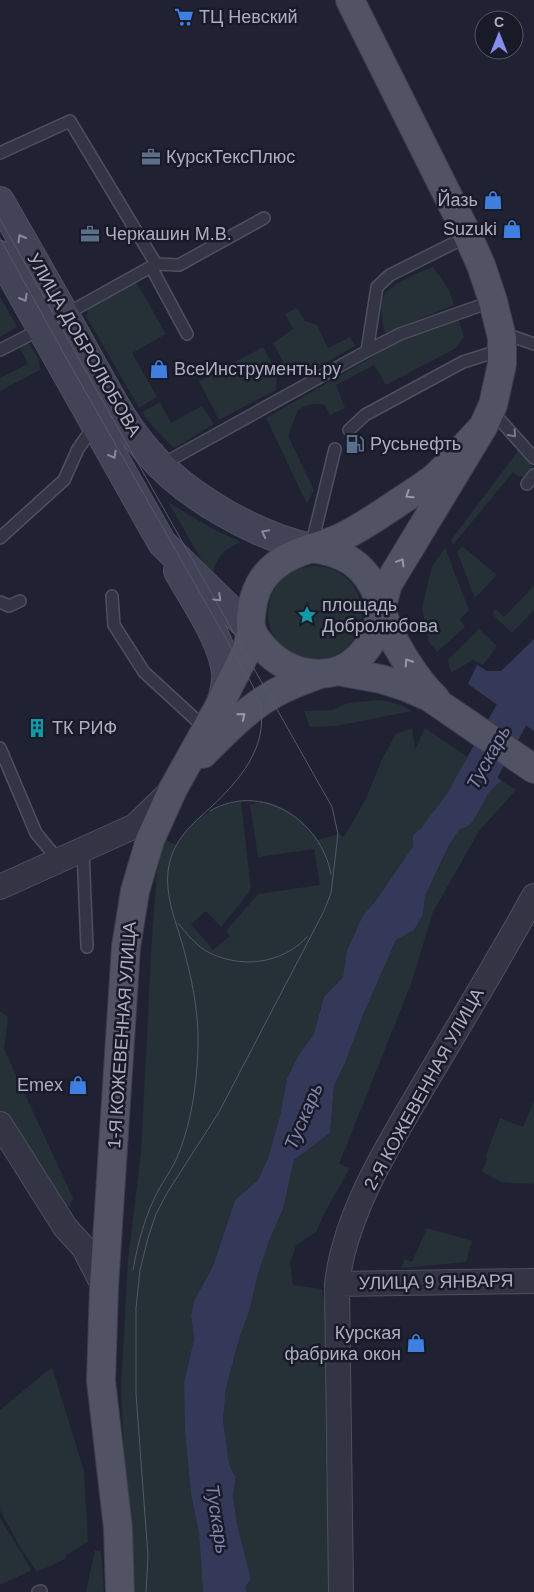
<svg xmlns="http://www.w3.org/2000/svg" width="534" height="1592" font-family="Helvetica,sans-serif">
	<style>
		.green { fill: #253037 }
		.water { fill: #353959 }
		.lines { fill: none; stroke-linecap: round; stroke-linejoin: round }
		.river { stroke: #353959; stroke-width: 36 }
		.service-casing { stroke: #4e4f5f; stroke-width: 14 }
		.minor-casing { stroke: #4e4f5f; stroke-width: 26 }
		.secondary-casing { stroke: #4e4f5f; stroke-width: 30 }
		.primary-casing { stroke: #3d3e4d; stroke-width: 30 }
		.service { stroke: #333544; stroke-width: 11 }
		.minor { stroke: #333544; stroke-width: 24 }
		.secondary { stroke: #424357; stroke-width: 28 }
		.primary { stroke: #515364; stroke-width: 28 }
		.tram { stroke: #55576b; stroke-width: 1 }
		.oneway { stroke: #88899c }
		.oneway2 { stroke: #767889 }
		.oneway3 { stroke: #9697aa }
		.labels { text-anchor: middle; stroke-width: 5; stroke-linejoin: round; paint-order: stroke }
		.poi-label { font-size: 18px; fill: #adaec1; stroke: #191a28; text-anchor: start }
		.street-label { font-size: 18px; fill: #adaec1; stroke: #191a28 }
		.water-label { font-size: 19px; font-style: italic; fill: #7f84ad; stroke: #191a28 }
	</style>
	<rect width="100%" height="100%" fill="#202233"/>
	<path class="green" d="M433,267L449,290L454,305L385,333C379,305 376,294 404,280C413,275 423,270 433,267Z
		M135,280L166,334L132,353L157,397L139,408L86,316L90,306Z
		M0,296L17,327L0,337Z
		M297,308L305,321L317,325L328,348L350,337L355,346L303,376L286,367L273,343L293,329L285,314Z
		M458,317L464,337L456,348L386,385L374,365L336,385L345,408L330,415L325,405C314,403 308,404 298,410L288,436L314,490L307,504L266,418L395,344Z
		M28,342L39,360L40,370L0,391V378L28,364L19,346Z
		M263,347L277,373L276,390L219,420L199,381Z
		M160,402L171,423L202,406L214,424L174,448L154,428L142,412Z
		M518,451L532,465V471L527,477L518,476L513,472L453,545L451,540Z
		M168,502L211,528L241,542C222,550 216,557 212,578Z
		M462,546L497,575L475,598L457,552Z
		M445,548L469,610L460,619L465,627L437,652L429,642L422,608L432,566Z
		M268 613a47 47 0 1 1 94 0a47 47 0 1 1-94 0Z
		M534,586V610L512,633L492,614L496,609L504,617Z
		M479,629L497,646L483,665L473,660L451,673L448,660Z
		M382,700L401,705L412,711L336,726L310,727L304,711L333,710L347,703Z
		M412,728L415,749L425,728L472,760L468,769L470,778C447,792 433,818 413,835V846L377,899L362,917L347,950L343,977L324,997L314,1034L298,1056L287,1079L280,1116L268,1158L258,1180L235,1200L213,1266L194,1301L191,1316L194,1339L184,1383L185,1432L191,1494L199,1533L203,1592H131L121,1389L128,1259L141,1153L152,937L157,872L165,840L176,845C192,820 212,806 241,801L251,890L221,927L206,911L191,924L213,950L230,936L226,931L258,894L320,885L314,849L258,857L250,805C254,804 259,802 262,802C283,802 306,824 318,840L338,834L344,837L366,799L381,761L396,734Z
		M502,781L516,790L479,831L433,912L411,984L339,1164L350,1168L326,1210L316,1232L296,1245L290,1263L293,1285L322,1289L325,1308L326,1459L330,1592H247L245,1587L251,1579L238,1528L233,1497L236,1476L233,1473L229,1463L223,1420L226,1388L240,1336L249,1312L258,1274L269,1241L283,1209L294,1160L330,1133L334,1086L345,1063L363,1015L396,940L414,930L423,915L425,896L448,847L468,816L495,786Z
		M0,1011L8,1017L4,1049L73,1198L70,1206H63L0,1111Z
		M534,1101V1184L502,1182L482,1172L487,1160L486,1155L500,1118L523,1127Z
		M427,1228L472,1241L466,1262L401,1268L405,1259L412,1262Z
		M52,1367L84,1471L88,1542L66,1555L65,1559L37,1572L21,1549L0,1510V1410Z
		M0,1518L30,1567V1571L0,1585Z
		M95,1550L101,1551L104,1592H86Z"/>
	<path class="water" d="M534,639V731L468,684L477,665L487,671H501Z
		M472,760L502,781L495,786L468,816L448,847L425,896L423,915L414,930L396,940L363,1015L345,1063L334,1086L330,1133L294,1160L283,1209L269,1241L258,1274L249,1312L240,1336L226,1388L223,1420L229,1463L233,1473L236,1476L233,1497L238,1528L251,1579L245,1587L247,1592H203L199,1533L191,1494L185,1432L184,1383L194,1339L191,1316L194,1301L213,1266L235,1200L258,1180L268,1158L280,1116L287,1079L298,1056L314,1034L324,997L343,977L347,950L362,917L377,899L413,846V835L421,828L447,794L470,779L468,769Z"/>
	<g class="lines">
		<path class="river" d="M458,811L526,689L534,681"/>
		<g class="service-casing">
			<path id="service" d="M0,153L70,121L156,264L77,308L64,317
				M156,264L179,265L264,218
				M151,267L187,334
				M503,333L534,344
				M0,350L43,328
				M367,351L400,334L493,301
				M491,410L534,458
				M349,430L365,415L463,362L501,350
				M161,465L367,351L377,287L390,275L468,236
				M527,484L534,475
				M0,538L64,480L78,449L94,426
				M311,547L335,449
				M112,596L114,625L144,672L206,729
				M0,602L9,606L20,601
				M0,748L36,833L59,861
				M83,850L87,947
				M38,1592L41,1591"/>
		</g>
		<g class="minor-casing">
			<path id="minor" d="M0,887L135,826L169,793
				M0,1124L65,1227L84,1248L104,1287
				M337,1284L534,1281
				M341,1592L337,1284C345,1213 389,1144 425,1083C462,1021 499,959 534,896"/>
		</g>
		<g class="secondary-casing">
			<path id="secondary" d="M0,201C28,250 57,300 84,350C104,385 122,423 149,453C185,496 256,536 311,548
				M0,255L162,543L252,631
				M178,571C194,600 223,640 226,673C227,683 224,692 222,700"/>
		</g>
		<g class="primary-casing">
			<path id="primary" d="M350,0L468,236L481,265L493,301L502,338V364L493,405L483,427L388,584C378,613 382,636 357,659C329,685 286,674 263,647C259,642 254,637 252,631C250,625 251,615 252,609C254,592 262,576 275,566C295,549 321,548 344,536C366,525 387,510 408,496C416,491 425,485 433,479C451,463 466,444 483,427
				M311,548C344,552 366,565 378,597C381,605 382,612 385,620C393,643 417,681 435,698
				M337,671L381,679L406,687L429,697L534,769
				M203,754C224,733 245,711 270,696C286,686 303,680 320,674
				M120,1592L118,1528L101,1381L104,1287L126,947L135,891L150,840L173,789L217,710L245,654L252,631"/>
		</g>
		<use href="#service" class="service"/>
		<use href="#minor" class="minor"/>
		<use href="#secondary" class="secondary"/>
		<use href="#primary" class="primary"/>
		<path class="tram" d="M0,219L309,766L332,807L338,834L331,893L324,911L219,1112L167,1193L156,1214L148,1238L140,1270L136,1308V1394L148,1556L146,1592
			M0,238L68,361L253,686C255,692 258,698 260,704C269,747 239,781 210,808C192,824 174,840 169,865C163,896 178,925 185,954C193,984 199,1016 198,1047C197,1085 191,1127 175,1162C170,1172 163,1181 158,1191C145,1216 138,1242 133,1270
			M210,811C261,781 321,820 331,874
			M178,923C186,933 195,944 206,951C239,969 281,965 307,937"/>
	</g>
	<defs><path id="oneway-chevron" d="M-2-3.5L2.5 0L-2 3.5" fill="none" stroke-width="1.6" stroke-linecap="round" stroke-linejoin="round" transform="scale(1.25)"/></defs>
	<g class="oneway">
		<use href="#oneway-chevron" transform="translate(21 238) rotate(-120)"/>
		<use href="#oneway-chevron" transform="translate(24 298) rotate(60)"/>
		<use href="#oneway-chevron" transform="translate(113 455) rotate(61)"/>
		<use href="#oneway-chevron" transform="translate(265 533) rotate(-153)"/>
		<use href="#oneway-chevron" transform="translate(218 598) rotate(44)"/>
	</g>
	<use class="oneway2" href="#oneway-chevron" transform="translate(513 434) rotate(48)"/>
	<g class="oneway3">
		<use href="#oneway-chevron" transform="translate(409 495) rotate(146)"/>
		<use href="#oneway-chevron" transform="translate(401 562) rotate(-59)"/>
		<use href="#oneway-chevron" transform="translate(408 662) rotate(-123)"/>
		<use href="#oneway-chevron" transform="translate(242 716) rotate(-39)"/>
	</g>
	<defs>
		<g id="supermarket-bare" transform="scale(1.5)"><path d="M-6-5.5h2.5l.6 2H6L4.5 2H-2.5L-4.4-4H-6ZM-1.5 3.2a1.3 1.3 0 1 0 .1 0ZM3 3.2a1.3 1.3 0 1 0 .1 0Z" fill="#3f7fe0" stroke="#191a28" stroke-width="2.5" paint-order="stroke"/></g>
		<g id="office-bare" transform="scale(1.5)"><path d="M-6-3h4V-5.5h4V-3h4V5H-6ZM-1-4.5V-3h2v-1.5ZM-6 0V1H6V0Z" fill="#5c6f8a" stroke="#191a28" stroke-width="2.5" paint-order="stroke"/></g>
		<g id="shop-bare" transform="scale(1.5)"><path d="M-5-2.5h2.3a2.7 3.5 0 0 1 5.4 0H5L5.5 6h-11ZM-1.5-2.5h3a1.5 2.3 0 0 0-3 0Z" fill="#3f7fe0" stroke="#191a28" stroke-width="2.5" paint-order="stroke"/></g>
		<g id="fuel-bare" transform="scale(1.5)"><path d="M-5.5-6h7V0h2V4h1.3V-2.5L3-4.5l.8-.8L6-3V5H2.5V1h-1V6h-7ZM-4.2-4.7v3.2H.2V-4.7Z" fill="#5c6f8a" stroke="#191a28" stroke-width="2.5" paint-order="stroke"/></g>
		<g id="sight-bare" transform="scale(1.5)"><path d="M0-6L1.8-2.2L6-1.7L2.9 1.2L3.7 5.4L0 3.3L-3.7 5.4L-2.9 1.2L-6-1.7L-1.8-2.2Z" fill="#0f9aa8" stroke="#191a28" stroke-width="2.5" paint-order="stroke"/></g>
		<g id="building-bare" transform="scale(1.5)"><path d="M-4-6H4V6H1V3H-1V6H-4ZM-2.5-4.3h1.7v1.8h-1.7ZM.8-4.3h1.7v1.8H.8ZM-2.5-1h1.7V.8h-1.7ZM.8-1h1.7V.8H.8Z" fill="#0f9aa8" stroke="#191a28" stroke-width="2.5" paint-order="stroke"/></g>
	</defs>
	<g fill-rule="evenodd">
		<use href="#supermarket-bare" x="184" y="17"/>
		<use href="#office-bare" x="151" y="157"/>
		<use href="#shop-bare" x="493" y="200"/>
		<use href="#shop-bare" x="512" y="229"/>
		<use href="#office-bare" x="90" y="234"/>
		<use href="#shop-bare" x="159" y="369"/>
		<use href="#fuel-bare" x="355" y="444"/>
		<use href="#sight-bare" x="307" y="615"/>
		<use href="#building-bare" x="37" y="728"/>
		<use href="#shop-bare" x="78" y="1085"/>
		<use href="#shop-bare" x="416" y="1343"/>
	</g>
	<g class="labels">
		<g class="poi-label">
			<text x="199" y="23">ТЦ Невский</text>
			<text x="166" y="163">КурскТексПлюс</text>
			<text x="478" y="206" text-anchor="end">Йазь</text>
			<text x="497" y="235" text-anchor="end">Suzuki</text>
			<text x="105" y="240">Черкашин М.В.</text>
			<text x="174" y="375">ВсеИнструменты.ру</text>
			<text x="370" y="450">Русьнефть</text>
			<text x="322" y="611">площадь<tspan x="322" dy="21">Добролюбова</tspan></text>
			<text x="52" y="734">ТК РИФ</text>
			<text x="63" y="1091" text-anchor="end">Emex</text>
			<text x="401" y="1339" text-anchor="end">Курская<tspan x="401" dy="21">фабрика окон</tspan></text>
		</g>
		<g class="street-label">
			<text transform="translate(84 345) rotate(60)" y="6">УЛИЦА ДОБРОЛЮБОВА</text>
			<text transform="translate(122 1035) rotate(-86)" y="6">1-Я КОЖЕВЕННАЯ УЛИЦА</text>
			<text transform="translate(424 1089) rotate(-61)" y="6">2-Я КОЖЕВЕННАЯ УЛИЦА</text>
			<text transform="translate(436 1282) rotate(-1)" y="6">УЛИЦА 9 ЯНВАРЯ</text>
		</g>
		<g class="water-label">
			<text transform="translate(488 757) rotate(-61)" y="7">Тускарь</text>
			<text transform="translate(303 1116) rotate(-67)" y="7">Тускарь</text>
			<text transform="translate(218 1519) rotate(81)" y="7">Тускарь</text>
		</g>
	</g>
	<g transform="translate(499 35)"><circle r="24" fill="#191a28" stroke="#545565"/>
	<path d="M0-4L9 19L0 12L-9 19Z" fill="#858dee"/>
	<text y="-8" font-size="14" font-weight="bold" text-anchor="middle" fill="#adaec1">С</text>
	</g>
</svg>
